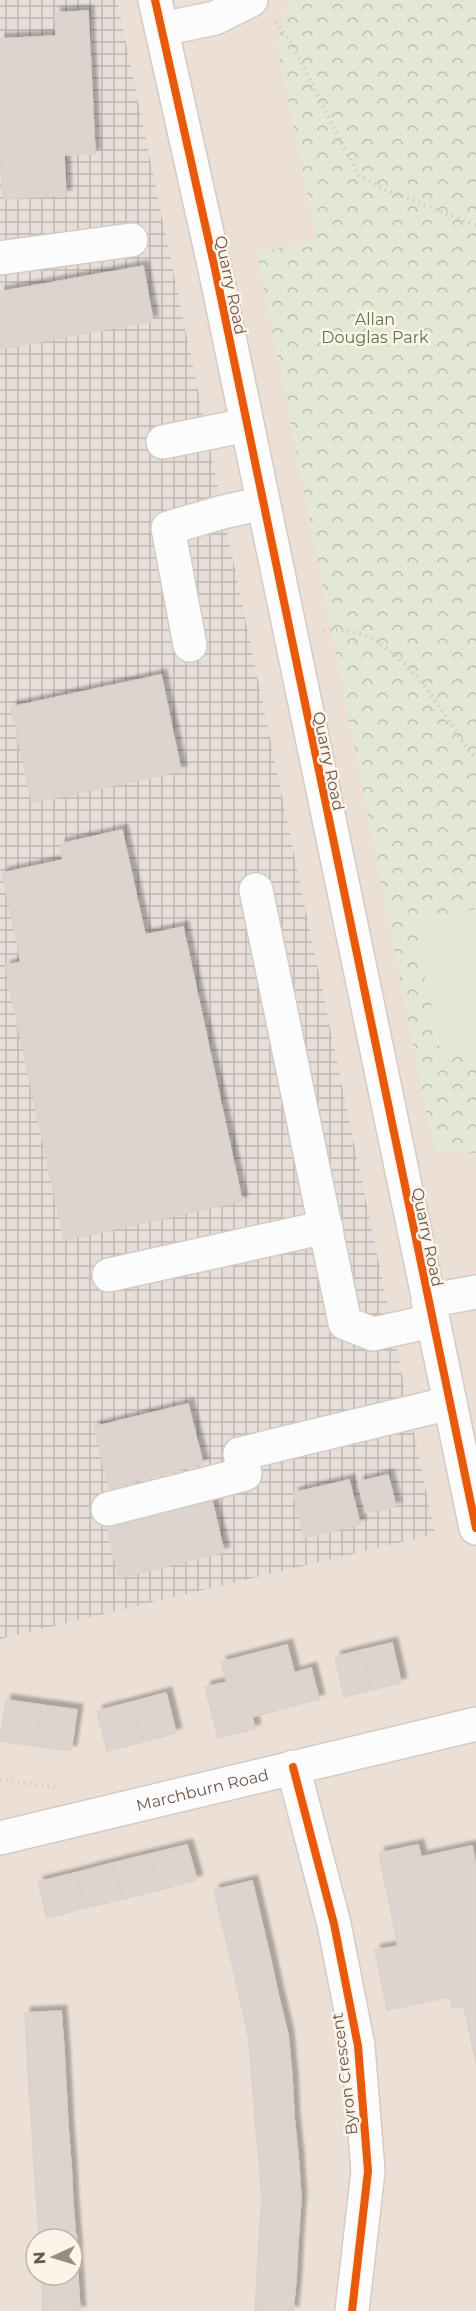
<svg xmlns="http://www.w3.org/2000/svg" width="476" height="2311" font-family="Montserrat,sans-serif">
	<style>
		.residential { fill: #ece0d6; fill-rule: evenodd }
		.industrial { fill: url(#industrial-grid) }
		.park { fill: url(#park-crowns) }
		.garden { fill: #e2e8d4 }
		.building { fill: #ddd4ce; stroke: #dcd1cb; stroke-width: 1.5; filter: url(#shadow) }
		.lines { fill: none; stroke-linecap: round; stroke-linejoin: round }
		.minor-casing { stroke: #d3cbc6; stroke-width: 36 }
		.path { stroke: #d3ccc7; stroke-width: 4; stroke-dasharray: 1.5 4.5; stroke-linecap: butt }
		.minor { stroke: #fdfcfc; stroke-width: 33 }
		.cycleway-casing { stroke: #fcf3e9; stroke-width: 11 }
		.cycleway { stroke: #e8590c; stroke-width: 8 }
		.labels { text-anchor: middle; stroke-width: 5; stroke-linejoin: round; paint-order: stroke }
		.street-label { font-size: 16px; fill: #6d564c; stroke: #fcf3e9 }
		.park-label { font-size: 16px; fill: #5a7849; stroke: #fcf3e9 }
	</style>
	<defs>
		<pattern id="industrial-grid" width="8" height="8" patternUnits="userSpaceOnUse" patternTransform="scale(1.5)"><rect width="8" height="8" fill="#e6ded9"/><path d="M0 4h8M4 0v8" fill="none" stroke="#bfb7b2"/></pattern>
		<pattern id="park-crowns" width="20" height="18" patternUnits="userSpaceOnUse" patternTransform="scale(1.5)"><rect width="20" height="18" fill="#e2e8d4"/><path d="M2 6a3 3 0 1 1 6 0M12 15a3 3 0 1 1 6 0" fill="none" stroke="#bbbfae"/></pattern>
		<filter id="shadow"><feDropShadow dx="5.5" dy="-5.5" stdDeviation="1.5" flood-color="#0004"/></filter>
	</defs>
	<rect width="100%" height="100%" fill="#f4eee8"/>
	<path class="residential" d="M0,0H476V2311H0ZM36,2239H72V2275H36Z"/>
	<path class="industrial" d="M0,0H117L435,1534L0,1639Z"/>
	<path class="park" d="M289,0H476V1153L434,1151L257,253L317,240L277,45Z"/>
	<path class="garden" d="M476,909V1053L442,1060L414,921Z"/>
	<path class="building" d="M88,11L95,154L64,155L66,195L3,199L0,151V39L56,36L55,13Z
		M143,266L153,321L0,349V292Z
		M161,675L181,771L32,803L11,707Z
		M122,830L145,935L183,927L242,1201L64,1240L5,966L21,962L2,873L63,860L60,844Z
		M188,1404L203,1464L109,1488L94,1427Z
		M388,1475L396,1507L366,1513L358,1482Z
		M349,1480L360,1524L304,1538L293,1493Z
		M212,1501L224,1552L119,1578L107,1527Z
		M392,1643L401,1683L371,1690L362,1650Z
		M287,1645L294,1673L311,1668L319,1699L252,1717L255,1729L218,1738L205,1687L227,1682L221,1662Z
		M362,1650L371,1690L344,1697L335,1657Z
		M166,1693L176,1733L142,1742L132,1702Z
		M6,1700L41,1705L35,1746L0,1741Z
		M132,1702L142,1742L107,1751L97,1711Z
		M41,1705L77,1710L71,1751L35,1746Z
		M187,1845L197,1880L159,1890L150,1854Z
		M418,1845L421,1857L472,1846L476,1868V2064L464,2006L452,2008L450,1997L387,2010L375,1950L398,1946L379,1853Z
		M150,1854L159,1890L122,1899L113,1863Z
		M113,1863L122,1899L85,1908L75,1873Z
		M75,1873L85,1908L47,1918L38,1882Z
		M252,1881L261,1919L223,1928L214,1890Z
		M261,1919L270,1957L232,1965L223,1928Z
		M270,1957L278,1994L241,2003L232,1965Z
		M278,1994L288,2035L249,2041L241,2003Z
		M61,2011L64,2050L27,2052L25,2013Z
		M288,2035L292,2077L252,2080L249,2041Z
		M64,2050L66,2088L29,2090L27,2052Z
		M292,2077L294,2117L255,2120L252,2080Z
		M66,2088L68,2127L32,2129L29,2090Z
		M294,2117L298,2156L259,2159L255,2120Z
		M68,2127L71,2165L34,2167L32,2129Z
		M298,2156L301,2198H262L259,2159Z
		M71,2165L73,2204L37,2206L34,2167Z
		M262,2198H301L298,2240L259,2238Z
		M73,2204L76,2242H72V2239H39L37,2206Z
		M259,2238L298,2240L296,2279L257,2276Z
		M72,2242H76L78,2280L42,2283L41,2275H72Z
		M257,2276L296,2279L293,2311H255Z
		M78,2280L80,2311H43L42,2283Z"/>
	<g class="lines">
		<g class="minor-casing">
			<g id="minor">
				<path d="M155,0L215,269L476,1528"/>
				<path d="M162,29L215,18L251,0"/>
				<path d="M0,258L131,240"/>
				<path d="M163,442L247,425"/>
				<path d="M190,645L168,528L223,512L263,503"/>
				<path d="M256,890L345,1323L373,1334L432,1321"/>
				<path d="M109,1275L326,1227"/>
				<path d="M428,1301L476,1292"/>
				<path d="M108,1509L245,1474L240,1454L450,1403"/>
				<path d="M293,1767L334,1924L358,2046L368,2171L352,2311"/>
				<path id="s1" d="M0,1838L476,1724"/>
			</g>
		</g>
		<path class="path" d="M276,22L292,44L344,148L359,175L386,190L476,225
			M324,631C389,618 439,706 469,751L476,757
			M0,1779L59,1788"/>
		<use href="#minor" class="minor"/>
		<g class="cycleway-casing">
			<path id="cycleway" d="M155,0L215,269L476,1528
				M293,1767L334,1924L358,2046L368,2171L352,2311"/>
		</g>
		<use href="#cycleway" class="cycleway"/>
	</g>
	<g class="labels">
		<g class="street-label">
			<text transform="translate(231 285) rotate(78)" y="6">Quarry Road</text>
			<text transform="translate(329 761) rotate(78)" y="6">Quarry Road</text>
			<text transform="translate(428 1237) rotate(78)" y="6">Quarry Road</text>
			<text dy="6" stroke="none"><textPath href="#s1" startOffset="208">Marchburn Road</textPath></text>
			<text transform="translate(344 2074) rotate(-97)" y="6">Byron Crescent</text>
		</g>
		<g class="park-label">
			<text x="375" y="325">Allan<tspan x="375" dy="18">Douglas Park</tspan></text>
		</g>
	</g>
	<g transform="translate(54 2257) rotate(266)"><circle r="28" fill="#fcf3e9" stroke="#c3b4aa" stroke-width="1.5"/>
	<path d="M0-4.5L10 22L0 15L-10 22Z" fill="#9c8b83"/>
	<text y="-9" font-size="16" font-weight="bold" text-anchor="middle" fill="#6d564c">N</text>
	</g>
</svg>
